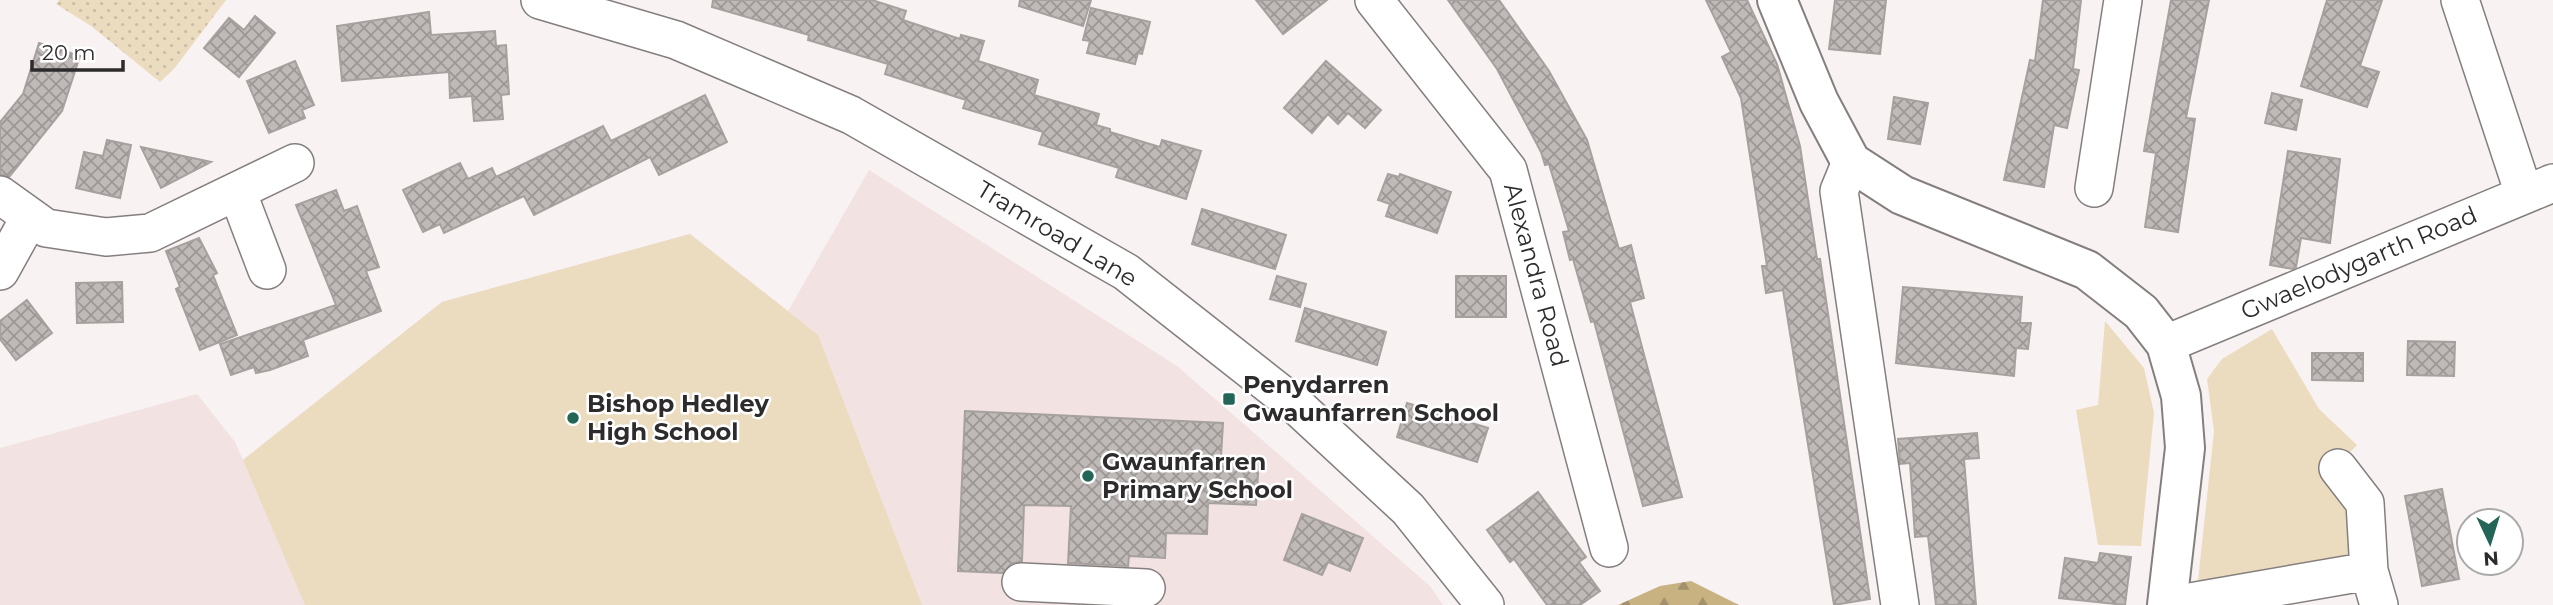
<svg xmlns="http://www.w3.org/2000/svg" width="2553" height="605" font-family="Montserrat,sans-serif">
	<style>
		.built { fill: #f2e2e1 }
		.green { fill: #ebdcc0 }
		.forest { fill: url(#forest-firs) }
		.park { fill: url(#park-dots) }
		.building { fill: url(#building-cross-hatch); stroke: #a6a19e; stroke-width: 2 }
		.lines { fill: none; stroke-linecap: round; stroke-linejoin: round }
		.street-casing { stroke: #847f7e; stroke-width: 40 }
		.secondary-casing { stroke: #847f7e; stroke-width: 42 }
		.street { stroke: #fff; stroke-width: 37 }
		.secondary { stroke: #fff; stroke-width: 38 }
		.poi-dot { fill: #236657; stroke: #fff; stroke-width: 2.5 }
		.labels { text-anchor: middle; stroke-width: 5; stroke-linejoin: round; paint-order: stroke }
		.street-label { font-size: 24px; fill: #2d2b2b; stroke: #fff }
		.poi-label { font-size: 24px; font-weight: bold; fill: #2d2b2b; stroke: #fff; text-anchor: start }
	</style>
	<defs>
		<pattern id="forest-firs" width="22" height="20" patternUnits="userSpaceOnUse" patternTransform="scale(1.75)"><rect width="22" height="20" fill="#c9b282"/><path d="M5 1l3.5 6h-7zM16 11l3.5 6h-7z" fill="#a4916b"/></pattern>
		<pattern id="park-dots" width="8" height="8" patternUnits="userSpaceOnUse" patternTransform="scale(1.75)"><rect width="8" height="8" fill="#ebdcc0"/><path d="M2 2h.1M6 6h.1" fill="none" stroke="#cabda5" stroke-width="1.8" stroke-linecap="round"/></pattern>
		<pattern id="building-cross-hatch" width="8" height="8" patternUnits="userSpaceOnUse" patternTransform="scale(1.75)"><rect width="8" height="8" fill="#bfbab7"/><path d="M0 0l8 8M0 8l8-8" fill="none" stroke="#9c9795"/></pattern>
	</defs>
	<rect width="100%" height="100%" fill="#f9f2f2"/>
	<path class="built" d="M869,170L1177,366L1430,586L1443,605H0V448L197,394L235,442L243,460L442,302L690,234L788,311Z"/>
	<path class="green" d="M690,234L818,335L922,605H305L243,460L442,302Z
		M2105,321L2144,368L2154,413L2141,546L2098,545L2076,410L2098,405Z
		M2272,329L2319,409L2357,445L2332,471L2353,503L2357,552L2345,564L2213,591L2198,581L2214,431L2207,379L2222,359Z"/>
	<path class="forest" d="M1691,581L1739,605H1618L1660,586Z"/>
	<path class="park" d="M59,0H226L174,69L160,82L91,26L56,4Z"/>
	<path class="building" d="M713,0H872L906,11L903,20L960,39L961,35L984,41L978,61L1038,80L1034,95L1099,114L1096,125L1110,129V132L1160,147L1162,140L1201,151L1186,199L1116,177L1119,168L1039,144L1043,132L963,108L966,100L885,74L888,64L808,40L809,35L712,7Z
		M1020,0H1091L1083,26L1019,6Z
		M1256,0H1327L1283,34Z
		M1448,0H1499L1549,71L1587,140L1619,249L1631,245L1644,298L1630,302L1682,497L1643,506L1594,321L1591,322L1573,259L1570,260L1563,232L1569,231L1549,164L1545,165L1541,152L1497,69Z
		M1706,0H1747L1777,64L1800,146L1817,259H1820L1870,599L1834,605L1783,290L1766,293L1762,266H1767L1741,98L1722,57L1731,52Z
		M1835,0H1886L1880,54L1829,49Z
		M2043,0H2081L2073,69L2079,70L2067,128L2054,125L2044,187L2004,180L2030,60L2035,61Z
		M2171,0H2209L2186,118L2195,119L2178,232L2145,227L2156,153L2144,151Z
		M2327,0H2382L2360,66L2379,72L2367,107L2301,86Z
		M1091,8L1150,22L1142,54L1138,53L1135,64L1087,53L1090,41L1083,40Z
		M429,12L431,35L495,31L496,46L506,45L509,94L501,95L503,119L474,121L472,96L450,98L449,72L342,81L337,26Z
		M255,16L275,33L239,77L204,48L229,18L244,30Z
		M39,43L80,56L62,111L9,177L0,174V122L23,94Z
		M295,61L314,105L302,110L305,118L269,133L247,81Z
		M1326,61L1381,110L1365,128L1348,113L1338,124L1328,114L1312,133L1284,108Z
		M2272,93L2302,100L2296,130L2265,123Z
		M705,95L727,142L659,175L650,157L534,215L524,196L444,233L440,224L423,232L403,190L460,163L468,179L492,168L496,177L603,126L611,141Z
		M1894,97L1928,103L1920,144L1888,139Z
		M107,140L131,145L120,198L76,188L84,152L103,156Z
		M141,147L211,162L161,188Z
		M2288,151L2340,159L2330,243L2301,238L2296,267L2293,269L2270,265Z
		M1388,174L1399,177L1400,174L1451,192L1437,233L1386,216L1390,204L1378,200Z
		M336,190L344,211L357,206L379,267L366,271L381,311L303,340L308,356L270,370L256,373L254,367L231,375L220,344L336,305L296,205Z
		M1202,209L1286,235L1275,269L1192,244Z
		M199,238L217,273L213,275L237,335L200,350L176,289L180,287L166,251Z
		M1277,276L1306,284L1300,307L1270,299Z
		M1456,276H1506V317H1456Z
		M122,282L123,322L77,323L76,283Z
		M1903,287L2022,297L2020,323H2031L2028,349L2016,348L2014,376L1896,363Z
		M27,300L52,333L16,360L0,339V321Z
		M1305,308L1386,332L1377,365L1296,341Z
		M2408,341L2455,342L2454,376L2407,375Z
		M2312,353H2363V381L2312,380Z
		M1407,403L1488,428L1477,462L1397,437Z
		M965,411L1223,423L1221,456L1259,458L1256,505L1208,503L1207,534L1166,533L1165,558L1129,556L1128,566L1068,563L1071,506L1024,505L1022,561L1011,564L1003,573L958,571Z
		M1977,433L1979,458L1964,459L1976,605H1936L1928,536L1915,537L1910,463L1900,464L1898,439Z
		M2442,489L2459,579L2422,586L2405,496Z
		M1538,492L1586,557L1579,562L1600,591L1580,605H1547L1514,559L1510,562L1487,530Z
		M1302,514L1363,538L1350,571L1328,562L1322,575L1284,560Z
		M2100,553L2131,557L2125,605L2059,598L2065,558L2098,563Z"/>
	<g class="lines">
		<g class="street-casing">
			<path id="street" d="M540,0L676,40L851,115L1126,272L1299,408L1408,509L1485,605
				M1374,0L1508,170L1609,548
				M2460,0L2524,194
				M1851,162L1839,191L1900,605
				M2094,188L2123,0
				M237,191L267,270
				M0,195L46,228L106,237L150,233L295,163
				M0,271L30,217
				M2166,344L2553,183
				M2338,468L2365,503L2369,571L2379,605
				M1021,582L1146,588
				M2173,605L2369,571"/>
		</g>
		<g class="secondary-casing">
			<path id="secondary" d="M1777,0L1819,102L1851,162L1902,195L2087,270L2141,312L2166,344L2181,396L2185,448L2167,605"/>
		</g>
		<use href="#street" class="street"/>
		<use href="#secondary" class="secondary"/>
	</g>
	<g class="poi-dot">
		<rect x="1222" y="392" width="14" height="14" rx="3.5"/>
		<circle cx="573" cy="418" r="7"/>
		<circle cx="1088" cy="476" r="7"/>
	</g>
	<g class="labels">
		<g class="street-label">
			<text transform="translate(1057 234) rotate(31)" y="8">Tramroad Lane</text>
			<text transform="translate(2359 263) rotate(-23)" y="8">Gwaelodygarth Road</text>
			<text transform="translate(1536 275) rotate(75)" y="8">Alexandra Road</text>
		</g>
		<g class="poi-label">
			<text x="1243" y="393">Penydarren<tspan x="1243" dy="28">Gwaunfarren School</tspan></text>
			<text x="587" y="412">Bishop Hedley<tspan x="587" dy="28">High School</tspan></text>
			<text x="1102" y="470">Gwaunfarren<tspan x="1102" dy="28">Primary School</tspan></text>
		</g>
	</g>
	<g transform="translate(2490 542) rotate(176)"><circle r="33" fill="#ffffff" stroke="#abaaaa" stroke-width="2"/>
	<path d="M0-5L12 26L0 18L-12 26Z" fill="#236657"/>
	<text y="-10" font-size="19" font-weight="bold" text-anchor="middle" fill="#2d2b2b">N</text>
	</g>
	<path d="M32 60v10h91v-10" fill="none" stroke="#2d2b2b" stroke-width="3.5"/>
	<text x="42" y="60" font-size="21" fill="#2d2b2b" stroke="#ffffff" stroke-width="5" paint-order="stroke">20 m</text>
</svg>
